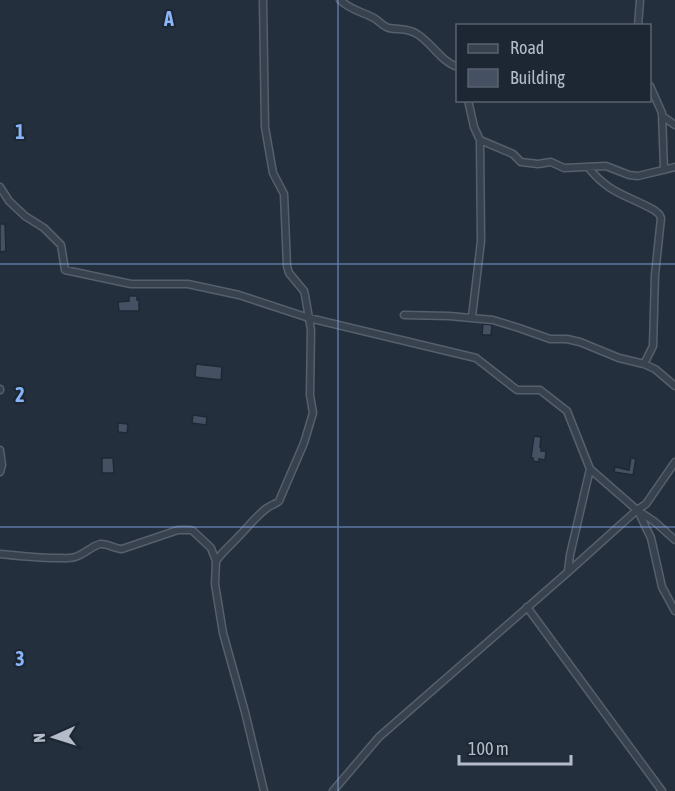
<svg xmlns="http://www.w3.org/2000/svg" width="675" height="791" font-family="'Asap Condensed',sans-serif">
	<style>
		.building { fill: #455162; stroke: #1f2835; stroke-width: 1.5 }
		.lines { fill: none; stroke-linecap: round; stroke-linejoin: round }
		.minor-casing { stroke: #565f6c; stroke-width: 9 }
		.minor { stroke: #38414e; stroke-width: 6 }
		.grid { fill: none; stroke: #8ab4f8; stroke-width: 1.5; stroke-opacity: 0.55 }
		.grid-label { font-size: 20px; text-anchor: middle; font-weight: bold; fill: #8ab4f8; stroke: #1d2633; stroke-width: 4.5; stroke-linejoin: round; paint-order: stroke }
	</style>
	<rect width="100%" height="100%" fill="#242f3e"/>
	<path class="building" d="M0,224H5L6,251L0,252Z
		M129,296H137V300H139V311H119L118,302L129,301Z
		M483,324L492,325L491,335H482Z
		M196,364L222,367L221,380L195,377Z
		M193,415L207,417L206,425L192,423Z
		M118,423L128,424L127,433L118,432Z
		M534,436L541,437L540,447H541V451H546L545,460L539,459V462L533,461V458H531Z
		M102,458H113L114,473H102Z
		M631,458L636,459L633,475L614,472L615,467L629,470Z"/>
	<g class="lines">
		<g class="minor-casing">
			<path id="minor" d="M340,0C352,11 361,11 374,18C379,21 384,27 389,28C399,30 408,28 417,34C432,43 441,62 458,67
				M638,26L640,0
				M650,86L662,113L664,170
				M468,100L474,127L480,140L481,241L472,317
				M662,116L675,125
				M480,140L513,154L521,162L538,164L551,162L564,168L606,166L629,175L638,176L675,167
				M588,167C608,193 627,195 654,210L659,214L661,218L655,275L653,346L644,364
				M0,187L9,201L25,216L44,228L61,245L65,270L131,284H188L239,295L309,318L476,358L517,390H540L567,411L590,469L637,510L655,522L675,540
				M404,315L449,316L493,320L519,328L550,339H567L580,342L619,358L644,364L655,369L675,386
				M0,389V390
				M0,450L2,465L0,472
				M638,511L651,538L662,587L675,611
				M0,554C19,556 37,558 56,558C62,558 69,559 75,557C83,555 92,546 100,544C107,543 115,549 122,549L178,530H190L193,531L211,548L216,561L215,584L223,633L245,712L264,791
				M216,561C223,551 231,545 239,536C248,527 256,516 267,508C271,505 276,504 279,501L304,443L313,413L310,395L311,330L305,295L304,291L289,273L287,266L284,194L273,173L265,127L263,0
				M568,571L570,555L590,469
				M527,607L662,791
				M333,791L379,737L568,572L637,510L646,504L675,462"/>
		</g>
		<use href="#minor" class="minor"/>
	</g>
	<path class="grid" d="M338,0V791M0,264H675M0,527H675"/>
	<g class="grid-label">
		<text x="169" y="26">A</text>
		<text x="20" y="139">1</text>
		<text x="20" y="402">2</text>
		<text x="20" y="666">3</text>
	</g>
	<rect x="456" y="24" width="195" height="78" fill="#1d2633" stroke="#59626f" stroke-width="1.5"/>
	<rect x="468" y="44" width="30" height="9" fill="#38414e" stroke="#59626f" stroke-width="1.5"/>
	<text x="510" y="54" font-size="18" fill="#b4bcc9">Road</text>
	<rect x="468" y="69" width="30" height="18" fill="#455162" stroke="#59626f" stroke-width="1.5"/>
	<text x="510" y="84" font-size="18" fill="#b4bcc9">Building</text>
	<g transform="translate(54 737) rotate(267)" stroke="#1d2633" stroke-width="4.5" paint-order="stroke">
	<path d="M0-4.5L10 22L0 15L-10 22Z" fill="#b4bcc9"/>
	<text y="-9" font-size="16" font-weight="bold" text-anchor="middle" fill="#b4bcc9">N</text>
	</g>
	<path d="M459 755v9h112v-9" fill="none" stroke="#b4bcc9" stroke-width="3"/>
	<text x="468" y="755" font-size="18" fill="#b4bcc9" stroke="#1d2633" stroke-width="4.5" paint-order="stroke">100 m</text>
</svg>
